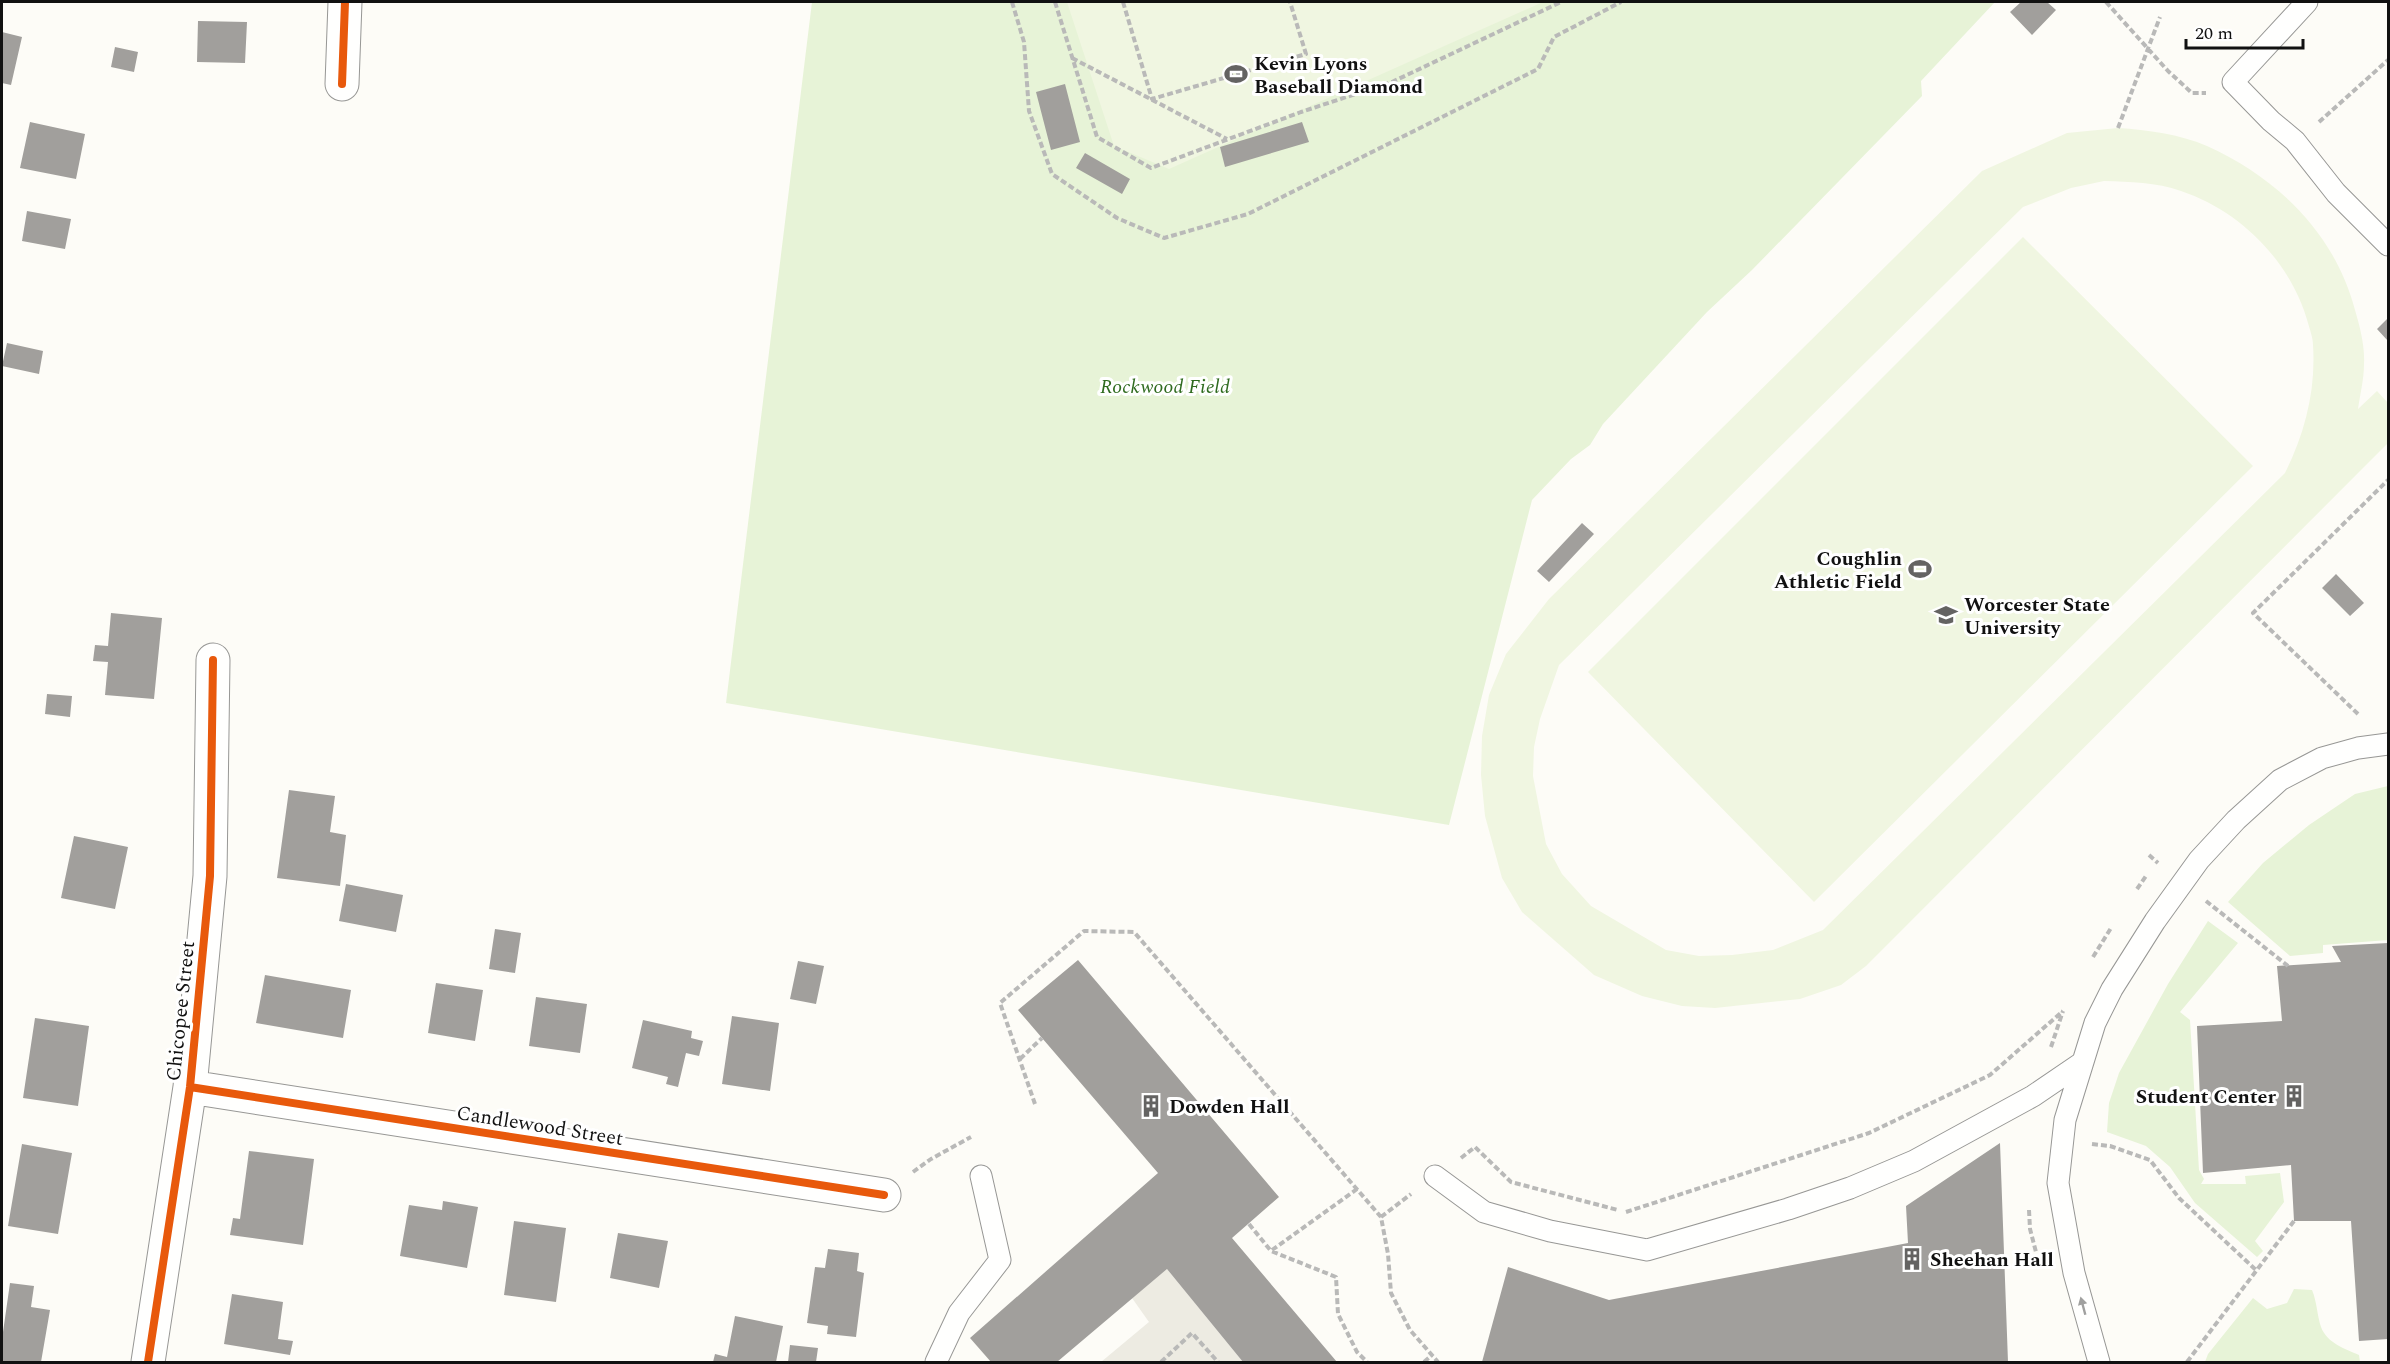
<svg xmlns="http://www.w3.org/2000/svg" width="2390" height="1364" font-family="Spectral,serif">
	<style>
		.green { fill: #e7f3d7 }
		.pitch { fill: #f0f6e1; fill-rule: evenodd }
		.plaza { fill: #edebe2 }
		.building { fill: #a19f9c }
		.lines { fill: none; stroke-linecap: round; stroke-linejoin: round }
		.lane-casing { stroke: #979795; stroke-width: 23 }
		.street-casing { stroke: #979795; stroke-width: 35 }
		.path { stroke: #b9b9b8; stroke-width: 4; stroke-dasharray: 6 3; stroke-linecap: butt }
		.lane { stroke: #fffffe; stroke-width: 21 }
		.street { stroke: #fffffe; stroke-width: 33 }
		.cycleway-casing { stroke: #fff; stroke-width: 11 }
		.cycleway { stroke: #e8590c; stroke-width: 8 }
		.oneway { fill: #a0a09f }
		.labels { text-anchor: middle; stroke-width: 6; stroke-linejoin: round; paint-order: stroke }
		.poi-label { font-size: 20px; font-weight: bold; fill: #111; stroke: #fff; text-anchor: start }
		.park-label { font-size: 20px; font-style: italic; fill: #2f6b1f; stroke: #fff }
		.street-label { font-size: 20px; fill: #111; stroke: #fff }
	</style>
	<rect width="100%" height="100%" fill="#fdfcf7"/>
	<path class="green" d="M812,2H1995L1921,81L1922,96L1752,270L1707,312L1603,424L1590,445L1571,459L1532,500L1449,825L726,703Z
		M2388,786V940L2323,945V953L2290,956L2228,902L2263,863L2309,825L2355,794Z
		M2208,921L2238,943L2180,1012L2190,1020L2199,1170L2204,1179L2201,1184H2246L2245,1176L2280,1173L2284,1202L2255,1241L2263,1251L2257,1257L2195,1203L2170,1167L2146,1146L2107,1132L2109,1103L2119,1073L2168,984Z
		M2294,1289L2312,1290C2317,1302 2317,1315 2321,1327C2327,1343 2345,1349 2359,1355L2360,1362H2205L2208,1354L2253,1298L2267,1309L2287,1303Z"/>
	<path class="pitch" d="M1067,2H1543L1169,169L1114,146Z
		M2118,128C2148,130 2179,134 2207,146C2278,178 2335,234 2355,310C2360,327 2365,346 2364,364C2364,379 2360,395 2358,409L2377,391L2388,403V443L1866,966L1841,985L1800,999L1715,1008L1682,1006L1642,996L1594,975L1522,912L1502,878L1485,816L1481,775L1482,736L1489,695L1506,654L1549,599L1982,171L2067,133ZM2104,181C2130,182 2156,182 2181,191C2241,211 2291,262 2308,323C2310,330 2313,338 2313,345C2316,390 2305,433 2285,473L1823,930L1773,950L1732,955L1699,956L1666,950L1591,906L1562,874L1546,844L1533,776L1534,747L1540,719L1559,665L2023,207L2071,188Z
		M2023,237L2253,466L1814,902L1588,672Z"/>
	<path class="plaza" d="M1167,1269L1243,1362H1101L1149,1322L1132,1298Z"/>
	<path class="building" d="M2021,2H2047L2056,10L2032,35L2010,12Z
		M198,21L247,22L245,63L197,62Z
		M2,32L22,37L11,85L2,83Z
		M115,47L138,52L134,72L111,67Z
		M1065,84L1080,142L1051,150L1036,92Z
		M30,122L85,134L76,179L20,168Z
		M1302,122L1309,142L1225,167L1220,147Z
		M1085,153L1130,179L1122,194L1076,168Z
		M27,211L71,219L65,249L22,241Z
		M2388,318V341L2377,329Z
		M7,343L43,351L39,374L2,366Z
		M1582,523L1594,534L1549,582L1537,571Z
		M2336,574L2364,603L2350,616L2322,588Z
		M111,613L162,618L154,699L105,695L108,662L93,661L95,645L108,646Z
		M47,694L72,696L70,717L45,714Z
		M289,790L335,796L330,832L346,835L340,886L277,878Z
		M74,836L128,847L115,909L61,898Z
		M346,884L403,895L396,932L339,921Z
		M495,929L521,933L515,973L489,969Z
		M2388,943V1339L2359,1341L2351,1221H2294L2291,1165L2203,1173L2197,1026L2282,1021L2277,966L2341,962L2332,946Z
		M1078,960L1279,1197L1232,1238L1337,1362H1243L1167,1269L1057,1362H991L970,1338L1158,1173L1018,1010Z
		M798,961L824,966L816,1004L790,999Z
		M265,975L351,990L343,1038L256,1023Z
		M436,983L483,990L475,1041L428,1033Z
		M536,997L587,1004L580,1053L529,1046Z
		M732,1016L779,1023L770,1091L722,1084Z
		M35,1018L89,1026L78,1106L23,1098Z
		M643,1020L692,1031L691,1038L703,1041L699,1056L686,1053L678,1087L666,1084L668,1077L632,1068Z
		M2000,1143L2008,1362H1482L1508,1267L1609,1300L1908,1243L1906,1206Z
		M22,1144L72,1153L58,1234L8,1226Z
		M249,1151L314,1159L303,1245L230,1235L233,1218L240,1219Z
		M443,1201L478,1207L467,1268L400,1256L409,1205L442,1210Z
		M514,1221L566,1228L556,1302L504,1295Z
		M618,1233L668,1241L659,1288L610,1278Z
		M828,1249L859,1253L857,1271L864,1273L856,1337L827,1334L828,1326L807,1323L815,1267L825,1268Z
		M10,1283L34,1286L31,1307L50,1310L41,1362H2V1339Z
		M232,1294L283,1302L278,1339L293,1341L290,1355L224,1344Z
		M735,1316L783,1326L776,1362H713L715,1354L727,1357Z
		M790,1345L818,1348L816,1362H788Z"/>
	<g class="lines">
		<g class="lane-casing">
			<path id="lane" d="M2307,2L2233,82L2271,121L2295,141L2336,193L2388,245
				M1435,1176L1484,1212L1550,1231L1647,1250L1788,1209L1850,1188L1914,1161L2033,1096L2083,1062
				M936,1362L959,1313L1000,1260L981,1176
				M2099,1362L2074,1273L2058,1183L2065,1120L2095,1023L2112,989L2155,921L2199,860L2236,820L2280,780L2322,758L2358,748L2388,744"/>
		</g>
		<g class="street-casing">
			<path id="street" d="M342,84L345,2
				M190,1087C422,1121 652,1161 884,1195
				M148,1362L190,1087L210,876L213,660"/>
		</g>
		<path class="path" d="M1012,2L1024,42L1029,111L1052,174L1117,218L1164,238L1248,214L1538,69L1554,37L1621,2
			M1055,2L1097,137L1151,168L1301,112L1392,82L1561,2
			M1123,2L1152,99L1306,54L1290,2
			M2106,2L2168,71L2192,93H2206
			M1072,58L1227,139
			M2319,122L2388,60
			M2118,128L2160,17
			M2358,714L2253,613L2388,480
			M2149,855L2158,863
			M2137,889L2146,876
			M2206,901L2288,966
			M2093,957L2111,928
			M2051,1047L2063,1011
			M1020,1059L1042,1038
			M1035,1104L1000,1003L1084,931L1134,932L1381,1217L1388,1254L1391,1293L1410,1330L1438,1362
			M2092,1144L2110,1146L2150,1160L2179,1198L2257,1271
			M1461,1158L1475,1147L1511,1182L1618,1210
			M913,1172L931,1159L971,1137
			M2029,1210L2030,1229L2036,1252
			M1626,1212L1869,1133L1990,1075L2063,1011
			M1381,1217L1411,1194
			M1249,1224L1271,1251L1336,1277L1338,1314L1357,1352L1367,1362
			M1272,1250L1357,1189
			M1161,1362L1192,1333L1218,1362
			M1424,1362L1432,1355
			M2187,1362L2294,1221"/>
		<use href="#lane" class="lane"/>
		<use href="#street" class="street"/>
		<g class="cycleway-casing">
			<path id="cycleway" d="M342,84L345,2
				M190,1087C422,1121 652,1161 884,1195
				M148,1362L190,1087L210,876L213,660"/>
		</g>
		<use href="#cycleway" class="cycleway"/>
	</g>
	<defs><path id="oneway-solid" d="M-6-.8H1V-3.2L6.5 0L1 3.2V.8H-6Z" transform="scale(1.5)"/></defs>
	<use class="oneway" href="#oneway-solid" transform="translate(2083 1306) rotate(-105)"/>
	<defs>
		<g id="stadium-bare" transform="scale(1.8)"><path d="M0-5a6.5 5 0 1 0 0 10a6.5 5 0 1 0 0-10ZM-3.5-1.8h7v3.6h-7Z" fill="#646362" stroke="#fff" stroke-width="2.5" paint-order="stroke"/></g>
		<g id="university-bare" transform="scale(1.8)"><path d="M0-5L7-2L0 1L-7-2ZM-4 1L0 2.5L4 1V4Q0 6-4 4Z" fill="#646362" stroke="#fff" stroke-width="2.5" paint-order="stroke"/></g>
		<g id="building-bare" transform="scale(1.8)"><path d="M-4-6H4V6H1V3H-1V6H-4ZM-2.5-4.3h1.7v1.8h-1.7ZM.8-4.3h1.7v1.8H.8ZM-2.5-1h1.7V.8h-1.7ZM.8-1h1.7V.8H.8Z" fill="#646362" stroke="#fff" stroke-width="2.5" paint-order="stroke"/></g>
	</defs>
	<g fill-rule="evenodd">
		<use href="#stadium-bare" x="1236" y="74"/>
		<use href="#stadium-bare" x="1920" y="569"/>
		<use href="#university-bare" x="1946" y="615"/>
		<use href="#building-bare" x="2294" y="1096"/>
		<use href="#building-bare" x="1151" y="1106"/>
		<use href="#building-bare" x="1912" y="1259"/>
	</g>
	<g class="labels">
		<g class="poi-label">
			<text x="1254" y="70">Kevin Lyons<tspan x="1254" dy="23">Baseball Diamond</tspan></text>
			<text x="1902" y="565" text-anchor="end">Coughlin<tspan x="1902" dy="23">Athletic Field</tspan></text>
			<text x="1964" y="611">Worcester State<tspan x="1964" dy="23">University</tspan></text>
			<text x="2276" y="1103" text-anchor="end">Student Center</text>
			<text x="1169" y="1113">Dowden Hall</text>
			<text x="1930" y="1266">Sheehan Hall</text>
		</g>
		<g class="park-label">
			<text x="1165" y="393">Rockwood Field</text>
		</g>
		<g class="street-label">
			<text transform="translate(180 1011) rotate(-84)" y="7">Chicopee Street</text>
			<text transform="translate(540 1125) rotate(9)" y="7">Candlewood Street</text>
		</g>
	</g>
	<rect width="2390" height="1364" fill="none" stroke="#111111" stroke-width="6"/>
	<path d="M2186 39v9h117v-9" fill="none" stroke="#111111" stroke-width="3"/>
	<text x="2195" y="39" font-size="18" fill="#111111" stroke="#ffffff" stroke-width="4.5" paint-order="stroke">20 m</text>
</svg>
